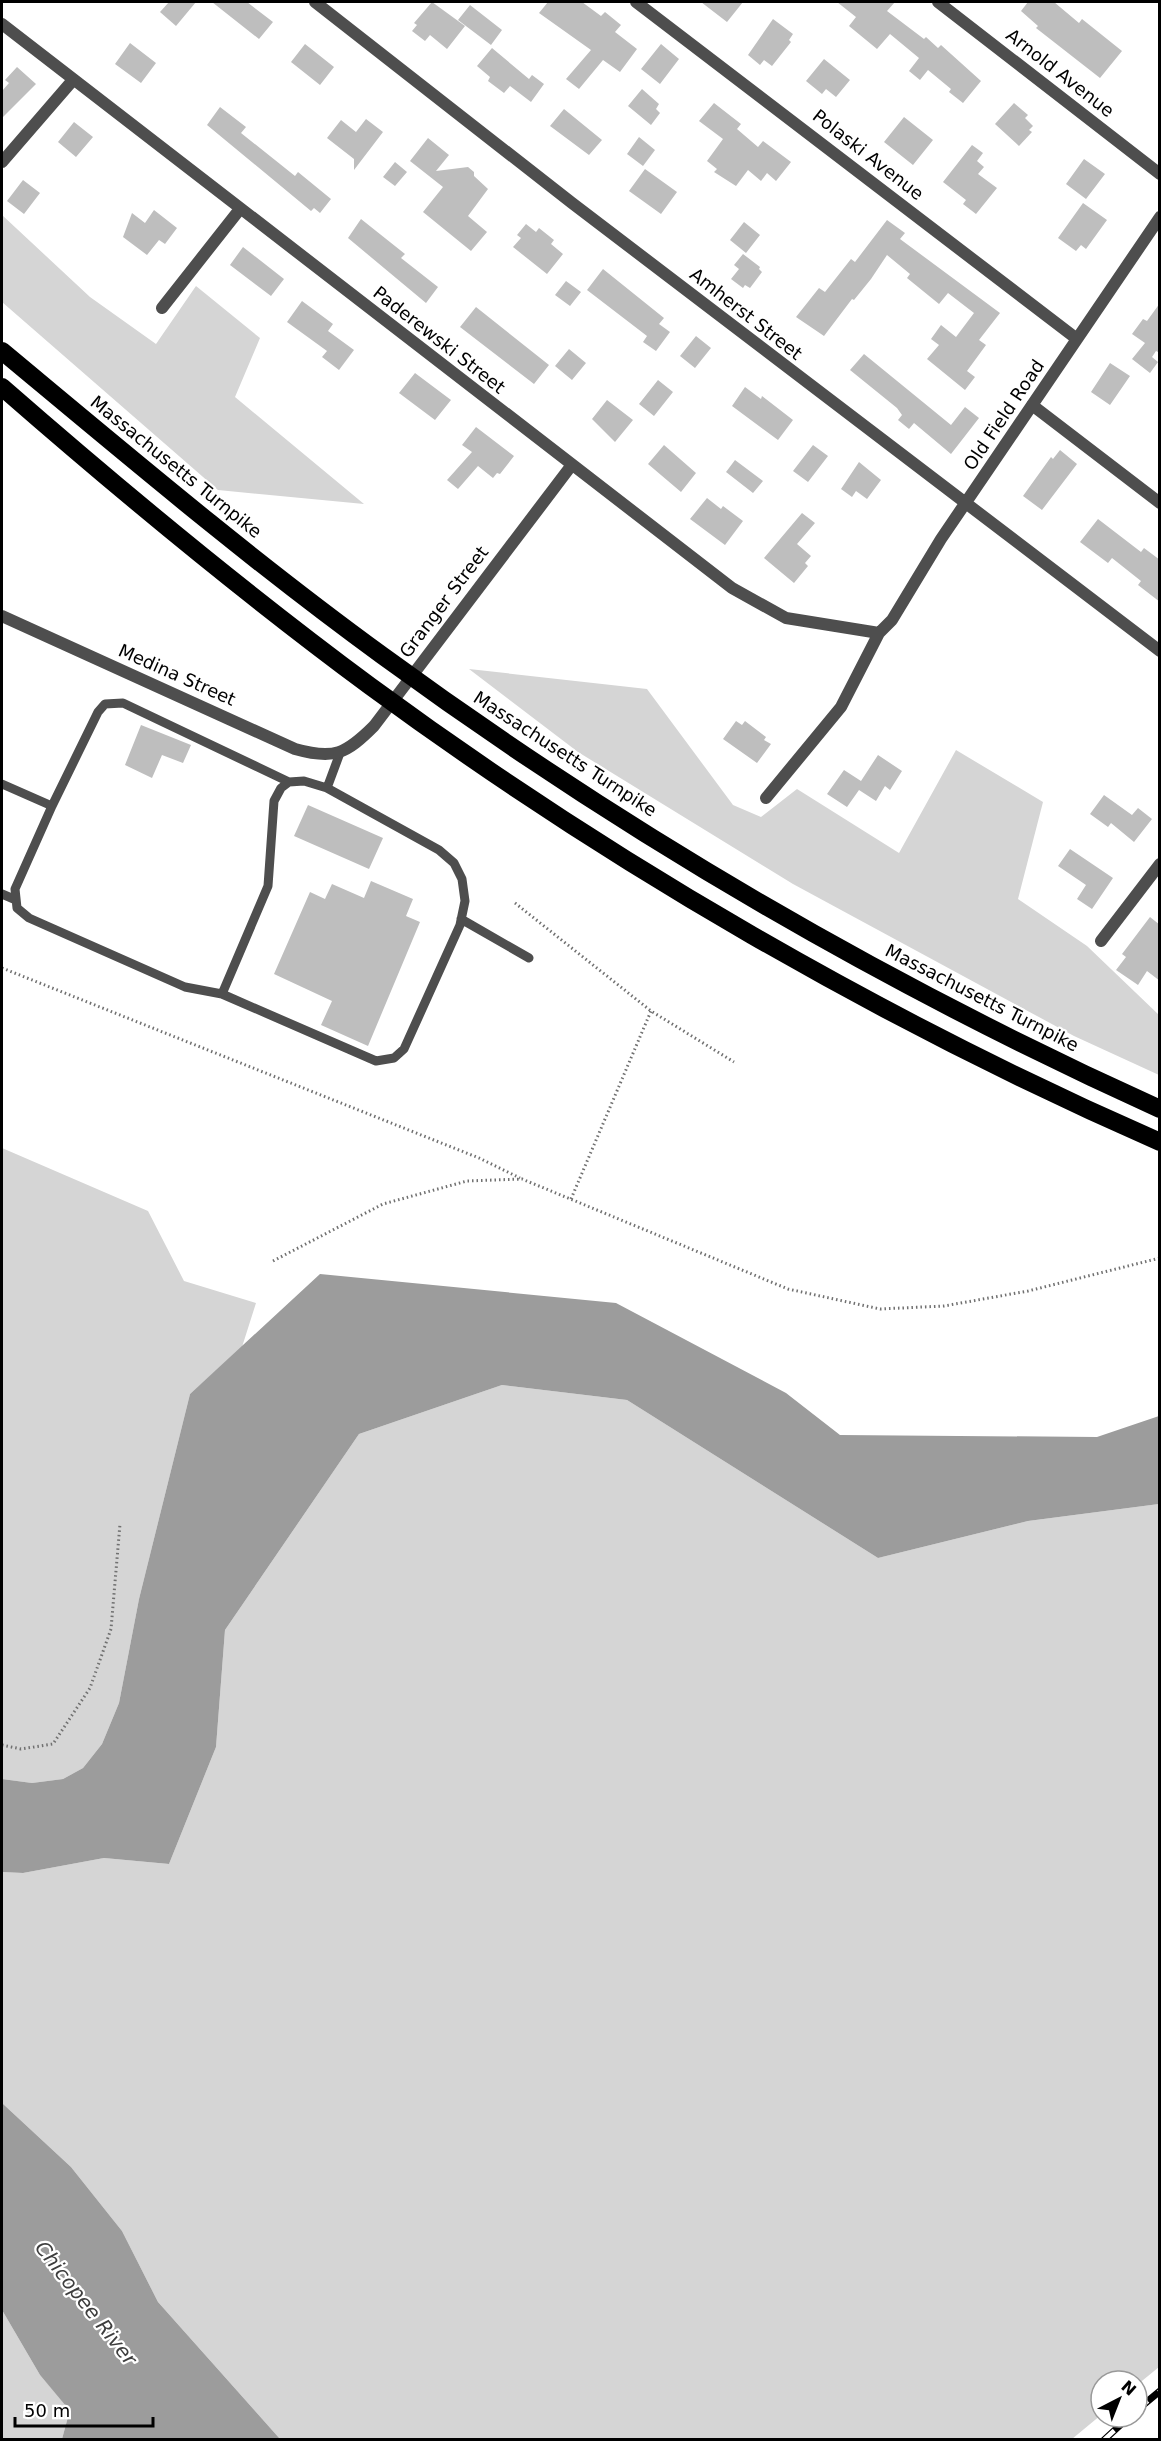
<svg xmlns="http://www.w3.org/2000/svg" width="1161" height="2441" font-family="'DejaVu Sans',sans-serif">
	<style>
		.green { fill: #d5d5d5 }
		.water { fill: #9c9c9c }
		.building { fill: #bebebe }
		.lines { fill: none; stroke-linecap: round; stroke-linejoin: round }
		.path { stroke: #707070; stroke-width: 3; stroke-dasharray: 1.5 3; stroke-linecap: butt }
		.service { stroke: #4e4e4e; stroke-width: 9 }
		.minor { stroke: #4e4e4e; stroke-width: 12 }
		.motorway { stroke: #000; stroke-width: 18 }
		.rail-casing { stroke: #000; stroke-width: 7 }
		.rail { stroke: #fff; stroke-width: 4.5; stroke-dasharray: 14; stroke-linecap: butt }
		.labels { text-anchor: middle; stroke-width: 4.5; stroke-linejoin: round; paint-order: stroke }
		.street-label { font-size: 18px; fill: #000; stroke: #fff }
		.water-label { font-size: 20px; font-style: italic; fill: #3d3d3d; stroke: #fff }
	</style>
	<rect width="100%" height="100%" fill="#fff"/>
	<path class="green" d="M2,215L90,297L156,344L196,286L260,338L235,397L364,504L218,490L2,302Z
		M469,669L647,689L733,805L761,817L797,789L899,853L956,750L1043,802L1018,899L1087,946L1159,1015V1075L1074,1036L793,884L578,752Z
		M2,1148L148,1211L184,1281L256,1303L242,1347L190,1394L139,1599L119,1703L102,1744L83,1768L63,1779L32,1783L2,1779Z
		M502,1385L627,1400L878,1558L1028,1521L1159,1504V2367L1137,2385V2381H1101V2415L1072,2439H280L158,2302L122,2231L71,2167L2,2103V1872L23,1873L104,1858L169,1864L216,1747L225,1630L359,1434Z
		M2,2310L40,2375L67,2406L68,2417L62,2439H2Z"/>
	<path class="water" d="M320,1274L616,1303L786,1393L840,1435L1097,1437L1159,1416V1504L1028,1521L878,1558L627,1400L502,1385L359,1434L225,1630L216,1747L169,1864L104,1858L23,1873L2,1872V1779L32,1783L63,1779L83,1768L102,1744L119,1703L139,1599L190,1394Z
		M2,2103L71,2167L122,2231L158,2302L280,2439H62L68,2417L66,2406L40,2375L2,2310Z"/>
	<path class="building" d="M169,2H196L176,26L160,12Z
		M212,2H247L273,22L259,39Z
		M432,2L465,26L447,49L430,35L425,41L412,31L417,25L414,23Z
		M548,2H582L601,16L605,12L621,25L615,32L637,49L620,72L603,60L579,89L566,79L591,50L539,13Z
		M701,2H743L727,22Z
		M837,2H895L887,11L924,39L926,37L938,48L941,45L981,81L963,103L949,92L951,89L928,70L920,80L909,71L919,58L890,34L877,49L849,26L856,17Z
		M1028,2H1054L1079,23L1082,19L1122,51L1100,78L1036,28L1038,26L1021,11Z
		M470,5L502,30L491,45L458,20Z
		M773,19L793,34L789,40L791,42L772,66L764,60L760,65L748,55Z
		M130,43L156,63L141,83L115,64Z
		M305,44L334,67L320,85L291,62Z
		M661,44L679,59L660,84L641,69Z
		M492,48L529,79L532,75L544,84L531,102L510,86L504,93L488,81L490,77L477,66Z
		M824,59L850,80L836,97L826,89L822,94L806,81Z
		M17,67L36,84L2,118V91L9,83L5,80Z
		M642,89L659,104L656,109L660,113L651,125L628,106Z
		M714,103L741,124L737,129L758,147L763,141L791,162L776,181L767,173L761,181L748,170L736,186L714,172L717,169L707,161L723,139L699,121Z
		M1014,103L1028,115L1025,118L1033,126L1029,130L1032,132L1019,146L995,124Z
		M220,107L246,127L241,133L295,176L298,172L331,199L320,213L314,208L311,211L207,125Z
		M564,109L602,140L589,155L550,126Z
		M904,117L933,140L913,165L884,142Z
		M366,119L383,132L354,170V159L327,138L341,120L356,132Z
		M74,122L93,137L76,157L58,142Z
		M639,137L655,150L643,166L627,154Z
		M428,138L449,155L436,171L468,167L474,172V176L488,189L468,216L487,232L471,251L423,212L443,187L410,161Z
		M972,145L983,153L977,161L984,167L978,174L997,188L976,214L963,204L966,200L943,182Z
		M1084,159L1105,174L1086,199L1066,184Z
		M395,162L407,172L395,186L383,177Z
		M645,169L677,192L661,214L629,191Z
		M23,180L40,193L24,214L7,201Z
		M1083,203L1107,220L1086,249L1081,245L1076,251L1058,238Z
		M154,210L177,228L165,244L159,240L147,255L123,237L132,213L145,223Z
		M361,219L405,254L401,258L438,287L426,303L348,238Z
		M887,220L905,233L900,239L1000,313L979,340L986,345L967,371L975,377L965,390L927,359L939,345L931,339L941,325L956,337L974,313L948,293L939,304L907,278L910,274L887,255L871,279L854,300L852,299L824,336L796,317L819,288L825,292L851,259L855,262Z
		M744,222L760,235L746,253L730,240Z
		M526,224L536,232L539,228L554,240L551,244L563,254L547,274L513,247L521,238L517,235Z
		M243,247L284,279L271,296L230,265Z
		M743,254L760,267L759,269L762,272L750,288L745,285L743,288L731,279L739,269L734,265Z
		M603,269L664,318L659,324L670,332L656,351L643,342L647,336L587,290Z
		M566,281L581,292L570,306L555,295Z
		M302,301L333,324L328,331L354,350L339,370L322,357L327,351L287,322Z
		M1160,303V353L1156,351L1152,357L1158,362L1150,373L1132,359L1145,343L1132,334L1143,319L1147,321Z
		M476,307L549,365L534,384L460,327Z
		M696,336L711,348L695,368L680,356Z
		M569,349L586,363L572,380L555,366Z
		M864,354L951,425L965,407L979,418L951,454L914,423L909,429L898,420L902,415L897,408L850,370Z
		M1110,363L1130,376L1110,405L1091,392Z
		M415,373L451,400L435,420L399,393Z
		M658,380L673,392L654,416L639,404Z
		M745,387L761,399L762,396L793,420L778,440L732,406Z
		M607,400L633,420L615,442L592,419Z
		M476,427L514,456L500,474L497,473L493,478L478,466L458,489L447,480L472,452L462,445Z
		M664,445L696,473L681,492L648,464Z
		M813,445L828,456L808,482L793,471Z
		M1060,450L1077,464L1042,510L1023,496L1051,457L1053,459Z
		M735,460L763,481L753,493L726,472Z
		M859,462L881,480L867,499L856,491L852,497L841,489Z
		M707,498L721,509L723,506L743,521L725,545L690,519Z
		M802,513L815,523L797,544L811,556L805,563L808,566L794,583L764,558Z
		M1098,519L1141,552L1144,548L1160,560V602L1138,585L1141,581L1112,558L1108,563L1080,542Z
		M736,721L742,725L745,721L766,737L764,740L771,744L757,763L723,739Z
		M141,725L191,745L183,763L162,755L152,778L125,765Z
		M878,755L902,771L890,790L885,786L876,801L859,790L847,807L827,794L844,770L861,781Z
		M1104,795L1132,815L1138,808L1152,819L1134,842L1111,823L1108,827L1090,814Z
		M308,805L383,838L369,869L294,836Z
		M1070,849L1113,878L1092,909L1077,899L1086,885L1058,866Z
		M371,881L413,899L406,916L420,922L368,1046L321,1025L332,1001L274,974L310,892L325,899L332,884L364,898Z
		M1150,917L1160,925V981L1147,971L1138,985L1116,970L1126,957L1122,954Z"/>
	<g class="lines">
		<path class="path" d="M515,903L651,1011L734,1062
			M2,968L479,1158L520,1178
			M571,1199L651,1011
			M273,1261L383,1204L467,1181L522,1179L788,1289L880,1309L944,1306L1028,1291L1160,1258
			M2,1745L21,1749L53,1744L90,1688L111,1629L120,1524"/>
		<path class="service" d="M2,784L52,806L98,712L105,704L123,703L289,782
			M52,806L15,889L17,908L29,918L185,987L222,994L376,1061L394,1058L404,1049L460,925L465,901L462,879L454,863L439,850L327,788L340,753
			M2,894L16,900
			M461,919L529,958
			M222,994L268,886L274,801L281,788L289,782L304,781L327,788"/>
		<path class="minor" d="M315,2L572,203L1160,651
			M636,2L1077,339
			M938,2L1160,174
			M2,24L732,588L786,618L879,633
			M2,162L73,80
			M162,308L240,209
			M1032,405L1160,503
			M2,616L295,749C334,760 346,754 374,726L571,466
			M766,798L841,707L879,633L892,620L941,539L1160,217
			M1101,941L1160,864"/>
		<path class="motorway" d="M2,351C127,455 251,560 383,656C625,833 886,985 1160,1109
			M2,387C121,491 243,592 370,686C612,864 884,1021 1160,1142"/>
		<g class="rail-casing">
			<path id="rail" d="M1137,2410L1160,2391
				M1104,2440L1129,2417"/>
		</g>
		<use href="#rail" class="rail"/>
	</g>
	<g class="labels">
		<g class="street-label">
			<text transform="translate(1060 73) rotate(38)" y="6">Arnold Avenue</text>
			<text transform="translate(868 155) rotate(38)" y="6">Polaski Avenue</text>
			<text transform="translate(746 314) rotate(38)" y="6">Amherst Street</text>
			<text transform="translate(439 340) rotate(38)" y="6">Paderewski Street</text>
			<text transform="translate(1004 415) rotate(-56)" y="6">Old Field Road</text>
			<text transform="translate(176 467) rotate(39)" y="6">Massachusetts Turnpike</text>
			<text transform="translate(444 602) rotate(-53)" y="6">Granger Street</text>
			<text transform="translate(177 675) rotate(24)" y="6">Medina Street</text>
			<text transform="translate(565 754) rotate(33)" y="6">Massachusetts Turnpike</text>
			<text transform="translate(982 998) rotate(27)" y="6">Massachusetts Turnpike</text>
		</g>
		<g class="water-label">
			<text transform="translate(86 2303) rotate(52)" y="7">Chicopee River</text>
		</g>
	</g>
	<rect width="1161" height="2441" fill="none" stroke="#000000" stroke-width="6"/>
	<g transform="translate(1119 2399) rotate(42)"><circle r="28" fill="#ffffff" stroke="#999999" stroke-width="1.5"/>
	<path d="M0-4.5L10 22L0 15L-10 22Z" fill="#000000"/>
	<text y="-9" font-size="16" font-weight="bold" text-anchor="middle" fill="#000000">N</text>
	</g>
	<path d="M15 2417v9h138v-9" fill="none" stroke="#000000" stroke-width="3"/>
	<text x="24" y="2417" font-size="18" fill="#000000" stroke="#ffffff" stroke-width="4.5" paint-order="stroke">50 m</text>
</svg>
